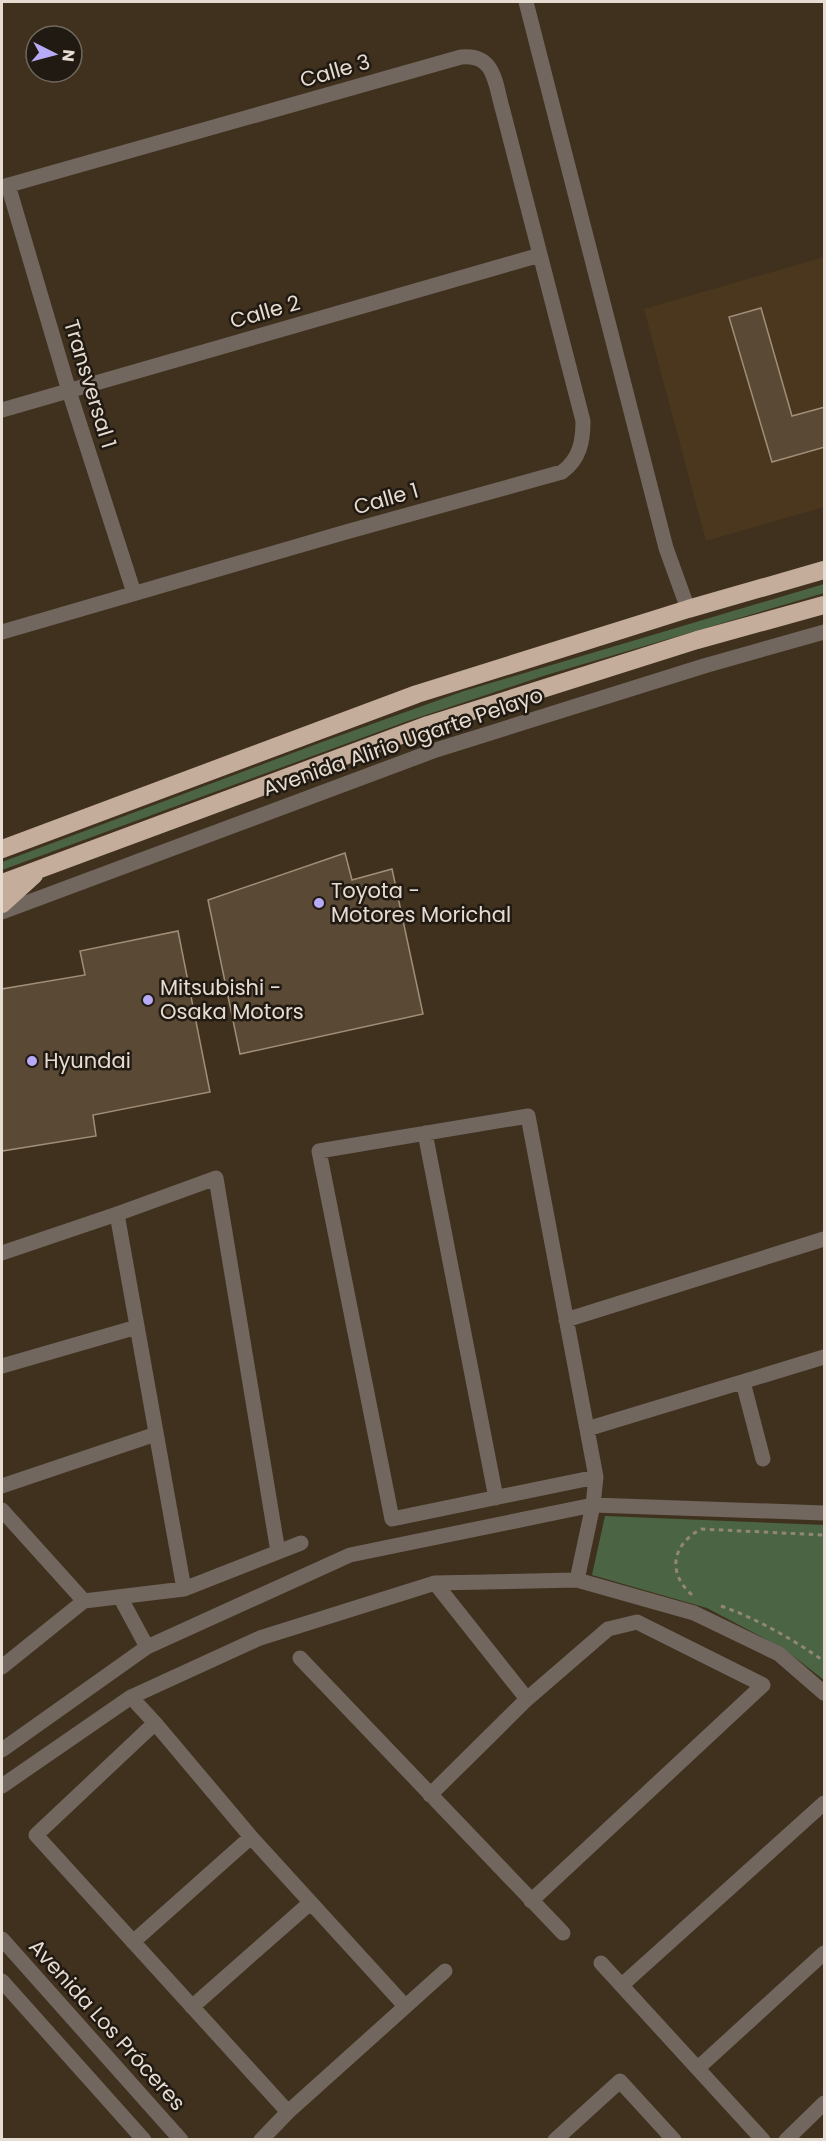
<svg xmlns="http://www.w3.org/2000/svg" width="826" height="2141" font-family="Poppins,sans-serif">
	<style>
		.built { fill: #4a371e }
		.green { fill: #4b6544 }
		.building { fill: #594935; stroke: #a08e78; stroke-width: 1.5 }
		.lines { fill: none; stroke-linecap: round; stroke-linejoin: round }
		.path { stroke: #928677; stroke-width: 3; stroke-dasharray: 4.5 4.5; stroke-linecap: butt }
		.minor { stroke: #71675f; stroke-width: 15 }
		.highway { stroke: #c4ad9a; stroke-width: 18 }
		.poi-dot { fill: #b7abf8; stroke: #211a12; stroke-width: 2 }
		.labels { text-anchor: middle; stroke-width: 5; stroke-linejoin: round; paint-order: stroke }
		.street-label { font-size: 21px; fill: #e6dcd1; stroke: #211a12 }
		.poi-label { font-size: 21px; fill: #e6dcd1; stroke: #211a12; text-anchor: start }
	</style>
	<rect width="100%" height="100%" fill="#40311e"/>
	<path class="built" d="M824,257V507L706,541L644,309Z"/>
	<path class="green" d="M824,584V593L543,676L408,721L2,870V862L322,742L464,691Z
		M605,1516L824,1525V1680L784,1649L707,1608L592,1575Z"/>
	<path class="building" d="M761,308L792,416L825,407V447L772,462L729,317Z
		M345,853L352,880L392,869L423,1014L240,1054L208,900Z
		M178,931L210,1092L93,1115L96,1136L2,1151V989L85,975L80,951Z"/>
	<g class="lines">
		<path class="path" d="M692,1595C666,1572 673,1544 701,1529L824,1535
			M721,1606C758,1619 792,1639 824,1661"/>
		<path class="minor" d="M526,2L666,548L688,609
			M8,185L69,391L134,593
			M2,187L461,57C496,53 495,85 503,111L583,421C583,441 580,459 562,472L346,532L2,632
			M2,410L540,255
			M2,912L436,750L704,666L824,632
			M425,1133L496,1498
			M117,1214L184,1589
			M2,1253L117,1214L216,1178L278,1552
			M566,1320L824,1239
			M2,1366L137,1327
			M743,1382L763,1459
			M587,1429L824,1357
			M2,1486L156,1434
			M2,1510L84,1601
			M577,1580L593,1505L596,1477L528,1116L319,1151L392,1519L596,1477
			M435,1583L527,1699
			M120,1597L147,1647
			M300,1658L563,1933
			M2,1667L84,1601L184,1589L301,1543
			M131,1697L155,1723L251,1837L405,2006
			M155,1723L36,1835L288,2112
			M2,1750L147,1647L350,1555L593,1505L824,1513
			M2,1786L131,1697L260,1638L435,1583L577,1580L694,1613L779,1654L824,1693
			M430,1795L527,1699L608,1629L637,1622L763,1685L531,1901
			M2,1939L181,2140
			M133,1942L251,1837
			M601,1963L763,2140
			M2,1981L144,2140
			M622,1985L824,1803
			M192,2007L310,1903
			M698,2068L824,1953
			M261,2140L288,2112L445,1971
			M555,2140L620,2081L674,2140
			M786,2140L824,2103"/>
		<path class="highway" d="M2,849L417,694L688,609L824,570
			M2,883L428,725L697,640L824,605
			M2,904L34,875"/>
	</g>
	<g class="poi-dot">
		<circle cx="319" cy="903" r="6"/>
		<circle cx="148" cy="1000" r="6"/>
		<circle cx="32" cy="1061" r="6"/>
	</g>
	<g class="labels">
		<g class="street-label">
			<text transform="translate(335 71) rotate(-16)" y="7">Calle 3</text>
			<text transform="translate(265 312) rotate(-16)" y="7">Calle 2</text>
			<text transform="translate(90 384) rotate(73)" y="7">Transversal 1</text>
			<text transform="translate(386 499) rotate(-16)" y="7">Calle 1</text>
			<text transform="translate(403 742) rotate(-19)" y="7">Avenida Alirio Ugarte Pelayo</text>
			<text transform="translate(107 2025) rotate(48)" y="7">Avenida Los Próceres</text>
		</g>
		<g class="poi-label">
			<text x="331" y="898">Toyota -<tspan x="331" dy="24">Motores Morichal</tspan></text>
			<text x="160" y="995">Mitsubishi -<tspan x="160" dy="24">Osaka Motors</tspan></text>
			<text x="44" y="1068">Hyundai</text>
		</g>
	</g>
	<rect width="826" height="2141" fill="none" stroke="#e6dcd1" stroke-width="6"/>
	<g transform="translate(54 54) rotate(96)"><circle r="28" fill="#211a12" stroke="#70685e" stroke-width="1.5"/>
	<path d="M0-4.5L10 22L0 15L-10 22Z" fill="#b7abf8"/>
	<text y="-9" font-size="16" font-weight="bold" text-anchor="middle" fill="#e6dcd1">N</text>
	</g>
</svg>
